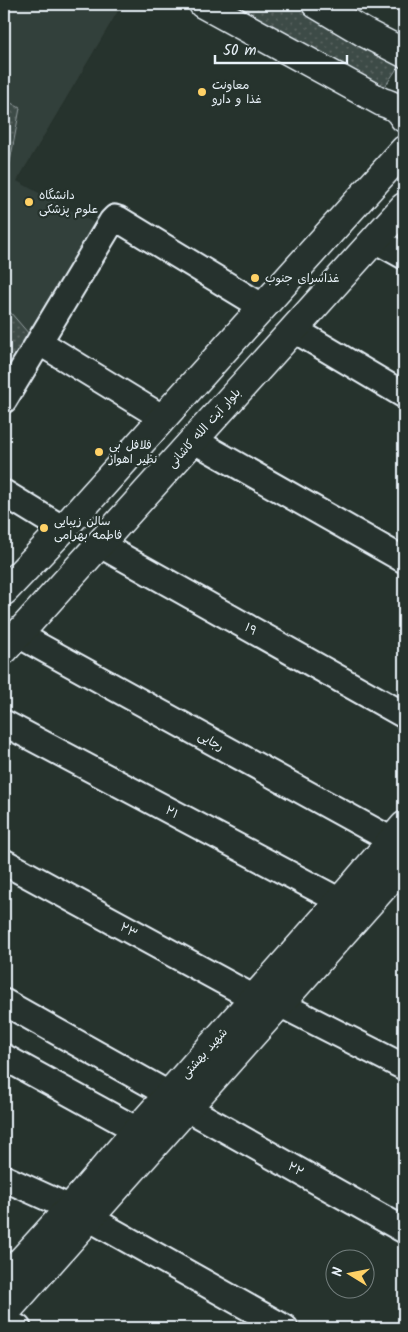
<svg xmlns="http://www.w3.org/2000/svg" width="408" height="1332" font-family="Kalam,'Playpen Sans Arabic',sans-serif">
	<style>
		.built { fill: #333f3a }
		.grass { fill: url(#grass-dots); stroke: #939ea0 }
		.lines { fill: none; stroke-linecap: round; stroke-linejoin: round }
		.minor-casing { stroke: #e8f1f8; stroke-width: 29 }
		.major-casing { stroke: #e8f1f8; stroke-width: 31 }
		.minor { stroke: #26332d; stroke-width: 25 }
		.major { stroke: #26332d; stroke-width: 28 }
		.poi-dot { fill: #ffd166; stroke: #26332d; stroke-width: 2 }
		.labels { text-anchor: middle; stroke-width: 4.5; stroke-linejoin: round; paint-order: stroke }
		.poi-label { font-size: 12px; fill: #e8f1f8; stroke: #26332d; text-anchor: start }
		.street-label { font-size: 12px; fill: #e8f1f8; stroke: #26332d }
	</style>
	<defs>
		<pattern id="grass-dots" width="8" height="8" patternUnits="userSpaceOnUse" patternTransform="scale(1.25)"><rect width="8" height="8" fill="#3e4b47"/><path d="M2 2h.1M6 6h.1" fill="none" stroke="#5a6562" stroke-width="1.8" stroke-linecap="round"/></pattern>
	</defs>
	<rect width="100%" height="100%" fill="#26332d"/>
	<filter id="ink" filterUnits="userSpaceOnUse"><feTurbulence type="fractalNoise" baseFrequency=".02" numOctaves="2"/><feDisplacementMap in="SourceGraphic" scale="10" xChannelSelector="R" yChannelSelector="G"/><feConvolveMatrix kernelMatrix="1 2 1 2 8 2 1 2 1" color-interpolation-filters="sRGB"/></filter>
	<g filter="url(#ink)">
		<path class="built" d="M4,4H122L17,181L94,223L4,378Z"/>
		<path class="grass" d="M231,4H298L402,61L384,88Z
			M4,99L20,108L4,194Z
			M4,305L29,334L4,378Z"/>
		<g class="lines">
			<g class="minor-casing">
				<path id="minor" d="M375,240L404,256
					M293,329L404,395
					M39,342L163,418
					M4,400L112,221L115,218L118,219L263,307
					M193,440L404,560
					M4,493L63,529
					M99,544L404,715
					M17,634L404,847
					M4,723L340,901
					M4,862L254,998
					M4,1002L168,1094
					M280,1004L404,1067
					M4,1057L137,1130
					M187,1108L404,1230
					M4,1178L70,1208
					M89,1218L285,1328
					M4,1321L18,1328"/>
			</g>
			<g class="major-casing">
				<path id="major" d="M203,4L382,102C393,105 399,109 404,118
					M316,4L365,33L404,53
					M4,591L63,529L404,150
					M4,650L404,207
					M4,1280L70,1208L137,1130L340,901L404,826
					M4,1314L404,864"/>
			</g>
			<use href="#minor" class="minor"/>
			<use href="#major" class="major"/>
		</g>
	</g>
	<g class="poi-dot">
		<circle cx="202" cy="92" r="5"/>
		<circle cx="29" cy="202" r="5"/>
		<circle cx="255" cy="278" r="5"/>
		<circle cx="99" cy="452" r="5"/>
		<circle cx="44" cy="528" r="5"/>
	</g>
	<g class="labels">
		<g class="poi-label">
			<text x="212" y="89">معاونت<tspan x="212" dy="14">غذا و دارو</tspan></text>
			<text x="39" y="199">دانشگاه<tspan x="39" dy="14">علوم پزشکی</tspan></text>
			<text x="265" y="282">غذاسرای جنوب</text>
			<text x="109" y="449">فلافل بی<tspan x="109" dy="14">نظیر اهواز</tspan></text>
			<text x="54" y="525">سالن زیبایی<tspan x="54" dy="14">فاطمه بهرامی</tspan></text>
		</g>
		<g class="street-label">
			<text transform="translate(204 428) rotate(-48)" y="4">بلوار آیت الله کاشانی</text>
			<text transform="translate(251 629) rotate(29)" y="4">۱۹</text>
			<text transform="translate(211 741) rotate(29)" y="4">رجایی</text>
			<text transform="translate(172 812) rotate(28)" y="4">۲۱</text>
			<text transform="translate(129 930) rotate(28)" y="4">۲۳</text>
			<text transform="translate(204 1053) rotate(-48)" y="4">شهید بهشتی</text>
			<text transform="translate(296 1169) rotate(29)" y="4">۲۲</text>
		</g>
	</g>
	<rect width="408" height="1332" fill="none" stroke="#26332d" stroke-width="20"/>
	<rect x="10" y="10" width="388" height="1312" fill="none" stroke="#e8f1f8" stroke-width="2" filter="url(#ink)"/>
	<g transform="translate(350 1274) rotate(280)"><circle r="24" fill="#26332d" stroke="#747f7e"/>
	<path d="M0-4L9 19L0 12L-9 19Z" fill="#ffd166"/>
	<text y="-8" font-size="14" font-weight="bold" text-anchor="middle" fill="#e8f1f8">N</text>
	</g>
	<path d="M215 55v8h132v-8" fill="none" stroke="#e8f1f8" stroke-width="2.5"/>
	<text x="223" y="55" font-size="15" fill="#e8f1f8" stroke="#26332d" stroke-width="4" paint-order="stroke">50 m</text>
</svg>
